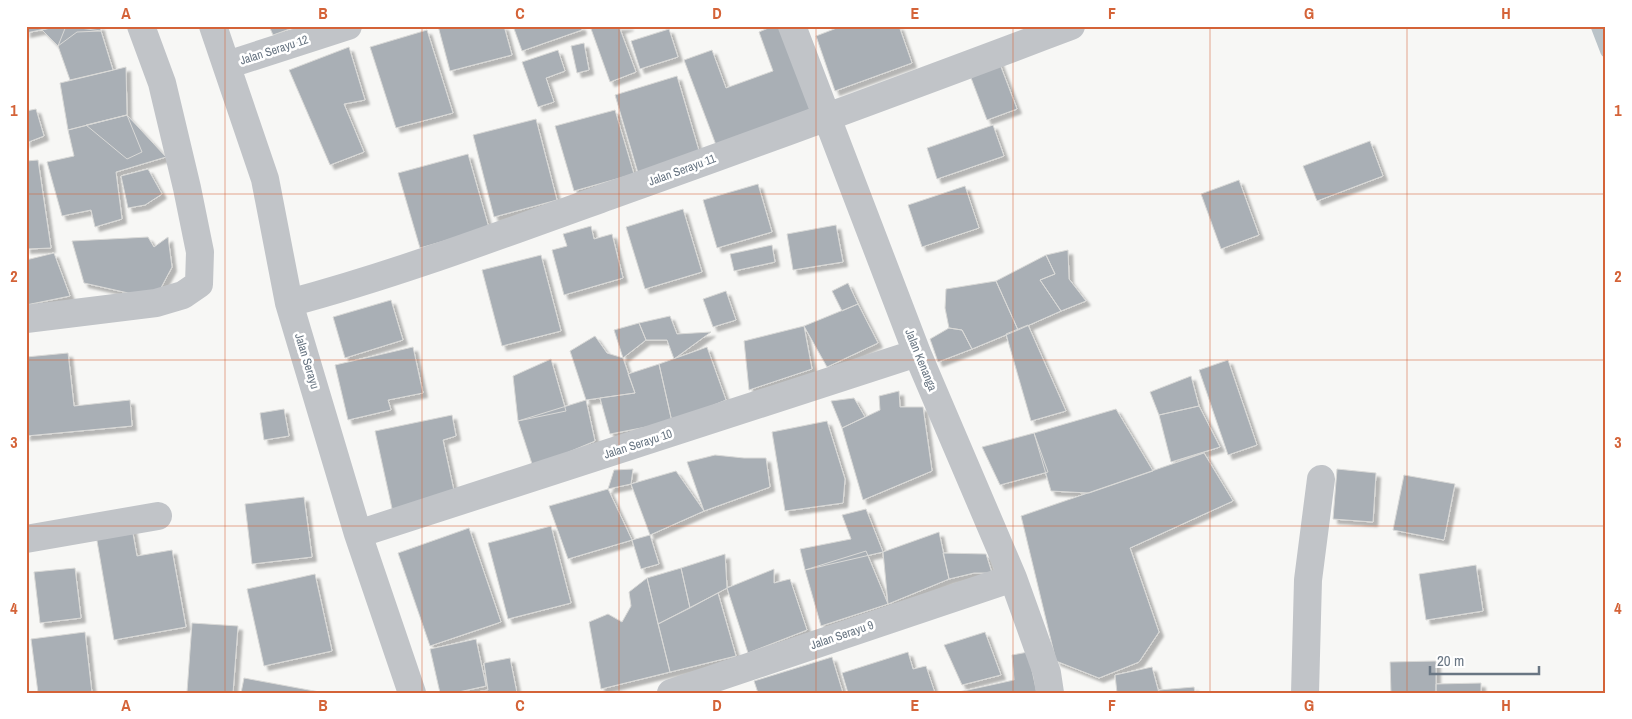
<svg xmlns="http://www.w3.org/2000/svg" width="1632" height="719" font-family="'Archivo Narrow',sans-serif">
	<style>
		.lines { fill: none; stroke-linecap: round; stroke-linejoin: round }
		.stream { stroke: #bac3c8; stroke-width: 11 }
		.building { fill: #a9afb5; stroke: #d9d9d7; filter: url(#shadow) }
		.minor { stroke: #c1c4c8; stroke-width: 28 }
		.grid { fill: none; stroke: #d46338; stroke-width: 1; stroke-opacity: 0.55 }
		.labels { text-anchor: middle; stroke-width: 5; stroke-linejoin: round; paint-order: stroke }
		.street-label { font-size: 12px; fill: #697683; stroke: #fff }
		.neatline { fill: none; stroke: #d46338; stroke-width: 2 }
		.grid-label { font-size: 16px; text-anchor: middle; font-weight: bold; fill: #d46338 }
	</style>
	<defs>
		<filter id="shadow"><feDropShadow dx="4.5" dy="4.5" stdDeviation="1" flood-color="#0004"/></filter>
	</defs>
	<rect width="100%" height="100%" fill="#f7f7f5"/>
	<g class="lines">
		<path class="stream" d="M1596,26L1606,52"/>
	</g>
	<path class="building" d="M26,26H59L26,33Z
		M59,26H100L101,31L77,32L58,46L42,30Z
		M66,26L101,31L113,70L70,80L58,46Z
		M269,26H298L273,35Z
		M438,26H504L512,55L450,71Z
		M513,26H581L582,30L522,51Z
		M590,26H629L620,29L636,72L610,82Z
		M773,26H783L814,108L716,145L684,60L712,50L726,88L773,71L759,32Z
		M842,26H899L912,63L835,91L816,36Z
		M669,29L678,57L640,69L631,41Z
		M427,30L453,113L396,128L370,47Z
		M584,43L589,70L577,73L571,46Z
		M349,47L365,100L344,104L364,152L330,165L289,70Z
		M558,50L565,71L546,78L554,102L538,107L522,62Z
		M998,59L1017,109L987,120L968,70Z
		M126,67L127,115L68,130L60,83Z
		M677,76L700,154L638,173L615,95Z
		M36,109L44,136L26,143V111Z
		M615,110L634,174L574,191L555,126Z
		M127,115L142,152L127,159L86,125Z
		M127,115L166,157L116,172L122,219L95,227L91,210L62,216L47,162L74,156L68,130Z
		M536,119L557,200L494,217L473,135Z
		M993,125L1004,156L937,179L927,148Z
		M1370,141L1383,176L1317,201L1303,166Z
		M468,154L489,228L420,248L398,173Z
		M38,160L51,248L26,249V161Z
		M148,169L162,194L145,205L128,208L121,176Z
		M1239,180L1259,235L1221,249L1201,194Z
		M758,184L772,232L717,248L703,200Z
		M965,186L979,228L922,247L908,205Z
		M683,209L702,272L645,289L626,227Z
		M836,225L843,262L793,270L787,234Z
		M591,226L594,239L612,234L623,278L564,295L552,250L567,246L563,234Z
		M148,237L154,247L168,237L172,267L155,299L84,283L72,241Z
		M772,245L775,262L734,271L730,254Z
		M1068,250L1069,279L1086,301L1061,311L1040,280L1055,274L1046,255Z
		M54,253L70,296L26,305V260Z
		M541,255L561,331L502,346L482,270Z
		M1046,255L1055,274L1040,280L1061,311L1018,330L996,281Z
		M996,281L1018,330L972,349L962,330L949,328L945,308L946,289Z
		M848,283L858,304L842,311L832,291Z
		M726,291L736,320L713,327L703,299Z
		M391,300L403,340L345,358L333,317Z
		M858,304L878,343L827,367L804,326Z
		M670,316L677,334L711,332L674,359L667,340H646L639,323Z
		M639,323L646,340L623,358L614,330Z
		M1028,325L1066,411L1031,421L1006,334Z
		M804,326L812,369L749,390L744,341Z
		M949,328L962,330L972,349L938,362L930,339Z
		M595,336L607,353L623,358L635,393L586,400L570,351Z
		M413,347L423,393L388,400L391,410L348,420L335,365Z
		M707,347L726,400L672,422L659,364Z
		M68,353L74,406L130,400L132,426L26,436V357Z
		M551,359L566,411L518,421L513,376Z
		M1228,360L1257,445L1228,455L1199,370Z
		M659,364L672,422L610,434L600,398L635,393L628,374Z
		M1191,376L1199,406L1159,415L1150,392Z
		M899,391L900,407H923L932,471L863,500L842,428L880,410L879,396Z
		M854,398L865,417L842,428L831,401Z
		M586,400L595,441L533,467L518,421Z
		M1199,406L1220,447L1171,462L1159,415Z
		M284,409L289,436L264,440L260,413Z
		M1116,409L1153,471L1089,493L1051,491L1034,433Z
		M452,415L456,436L443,440L456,500L393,513L375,431Z
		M827,421L845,479L843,503L785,511L772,432Z
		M1034,433L1048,472L1000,485L982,447Z
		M1204,453L1233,501L1130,548L1159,632L1139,662L1099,678L1056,661L1021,516Z
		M715,455L744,458H766L770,487L704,511L687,462Z
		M633,469L631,484L608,489L614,470Z
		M1337,469L1376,473L1373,522L1333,519Z
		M676,471L704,511L650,535L631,484Z
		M1404,475L1455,484L1444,540L1393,530Z
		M608,489L632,540L568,559L549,506Z
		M304,497L312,557L252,564L245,504Z
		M866,509L883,552L805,570L800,549L851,539L842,515Z
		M551,526L571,603L508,619L488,543Z
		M132,528L137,556L172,550L186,627L114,640L96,535Z
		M469,528L501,622L430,646L398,553Z
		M939,532L949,579L888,604L883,552Z
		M650,535L659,564L641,569L632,540Z
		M866,551L888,604L821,626L805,570Z
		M943,553L986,554L992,573H974L949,579Z
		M725,554L727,588L690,608L681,568Z
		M1476,565L1483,611L1426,620L1419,574Z
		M75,568L81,618L40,623L34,572Z
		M681,568L690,608L658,624L647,578Z
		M774,569V583L790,579L807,630L748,653L727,588Z
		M315,574L332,651L264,666L247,589Z
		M647,578L670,672L601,689L589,622L608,614L622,622L631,606L629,592Z
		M718,593L736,656L670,672L658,624Z
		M192,623L238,626L233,693L187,692Z
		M85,632L92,693H38L31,639Z
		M985,632L1001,675L962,685L944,645Z
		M476,639L486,686L454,693H440L430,649Z
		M908,652L913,669L926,666L935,693H848L842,673Z
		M1028,652L1037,693H954L1014,680L1012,655Z
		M832,657L843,693H758L754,681Z
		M510,658L517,693H472L488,690L484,663Z
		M1436,661V693H1391L1390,662Z
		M1152,667L1159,693H1117L1115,675Z
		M244,678L325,693H241Z
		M1481,683V693H1436V684Z
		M1194,687L1195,693H1159V690Z"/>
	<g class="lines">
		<path class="minor" d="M213,26L265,179L289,303L358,534L412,693
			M792,26L917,353L1013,578L1047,673L1050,693
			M227,65L348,26
			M289,303C398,274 503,234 609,196C764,141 917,84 1071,26
			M26,319L156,303L183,295L199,284L200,252L187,188L162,83L141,26
			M358,534L917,353
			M26,539L158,516
			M671,693L1013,578
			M1305,693L1308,580L1321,479"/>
	</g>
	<path class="grid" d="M225,26V693M422,26V693M619,26V693M816,26V693M1013,26V693M1210,26V693M1407,26V693M26,194H1606M26,360H1606M26,526H1606"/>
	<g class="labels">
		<g class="street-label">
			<text transform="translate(274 50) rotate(-18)" y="4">Jalan Serayu 12</text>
			<text transform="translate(682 170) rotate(-20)" y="4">Jalan Serayu 11</text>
			<text transform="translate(921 360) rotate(68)" y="4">Jalan Kenanga</text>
			<text transform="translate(307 361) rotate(73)" y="4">Jalan Serayu</text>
			<text transform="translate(638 444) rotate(-18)" y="4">Jalan Serayu 10</text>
			<text transform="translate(842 635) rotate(-19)" y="4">Jalan Serayu 9</text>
		</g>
	</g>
	<rect width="1632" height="719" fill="none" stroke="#ffffff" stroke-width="55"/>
	<path d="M1430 666v8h109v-8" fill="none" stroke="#697683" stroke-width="2.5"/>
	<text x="1437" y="666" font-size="15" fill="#697683" stroke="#ffffff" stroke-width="4" paint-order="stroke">20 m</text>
	<rect x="28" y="28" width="1576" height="664" class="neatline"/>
	<g class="grid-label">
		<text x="126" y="19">A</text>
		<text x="323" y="19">B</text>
		<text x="520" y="19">C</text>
		<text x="717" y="19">D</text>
		<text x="915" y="19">E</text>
		<text x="1112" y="19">F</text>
		<text x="1309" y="19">G</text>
		<text x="1506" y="19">H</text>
		<text x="14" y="116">1</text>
		<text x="1618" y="116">1</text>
		<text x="14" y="282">2</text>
		<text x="1618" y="282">2</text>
		<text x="14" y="448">3</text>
		<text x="1618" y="448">3</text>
		<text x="14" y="614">4</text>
		<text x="1618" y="614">4</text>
		<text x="126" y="711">A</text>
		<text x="323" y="711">B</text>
		<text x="520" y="711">C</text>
		<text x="717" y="711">D</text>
		<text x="915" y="711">E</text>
		<text x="1112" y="711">F</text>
		<text x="1309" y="711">G</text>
		<text x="1506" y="711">H</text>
	</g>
</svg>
